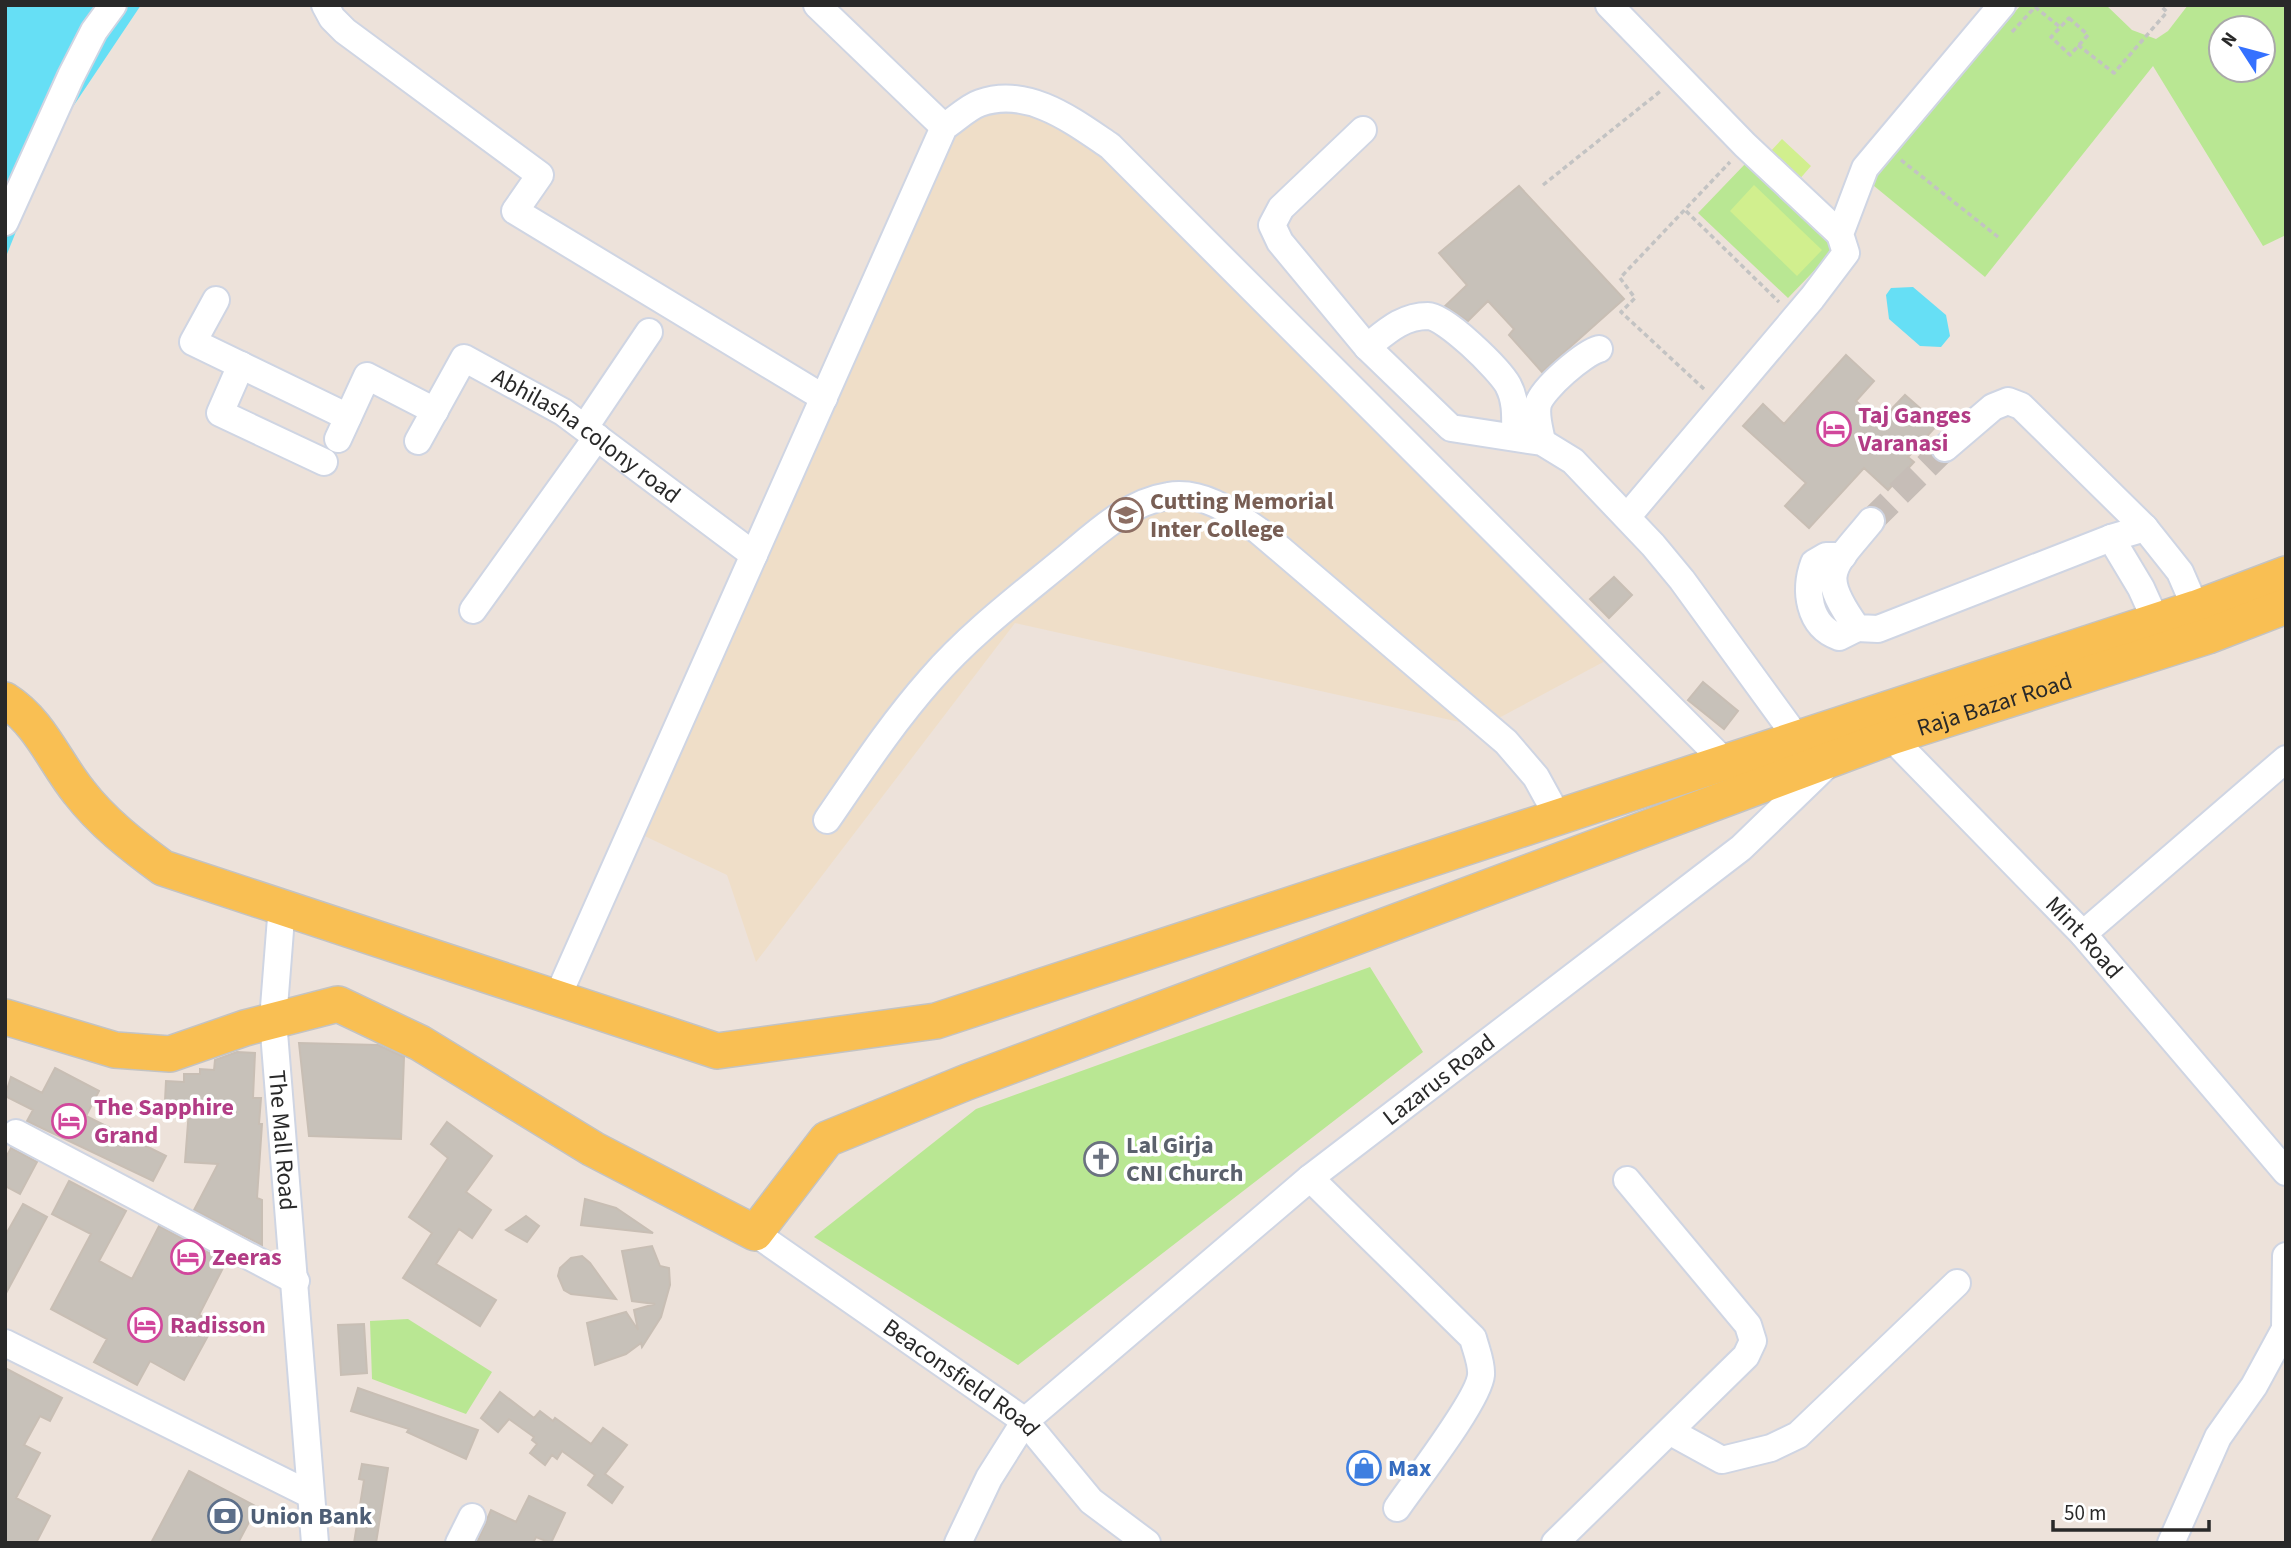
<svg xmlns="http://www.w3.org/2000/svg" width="2291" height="1548" font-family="'Source Sans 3',sans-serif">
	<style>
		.education { fill: #efdec8 }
		.green { fill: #b9e793; fill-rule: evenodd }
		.pitch { fill: #d1ef8e }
		.water { fill: #66dff5 }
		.building { fill: #c7c1b9; stroke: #c8beb4; stroke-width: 2 }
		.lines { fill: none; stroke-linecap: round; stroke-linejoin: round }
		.minor-tunnel { stroke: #c6bdb7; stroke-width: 26; stroke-dasharray: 26 13; stroke-linecap: butt }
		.minor-casing { stroke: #cfd5e3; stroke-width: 30 }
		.major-casing { stroke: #c3c3c3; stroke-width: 38 }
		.path { stroke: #c3c3c3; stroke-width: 3.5; stroke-dasharray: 5 3.5; stroke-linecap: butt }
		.minor { stroke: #fff; stroke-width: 26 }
		.major { stroke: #f9bf53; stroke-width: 35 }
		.labels { text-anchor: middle; stroke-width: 7; stroke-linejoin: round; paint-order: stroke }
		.hotel-label { font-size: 24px; font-weight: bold; fill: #b23c85; stroke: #fff; text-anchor: start }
		.street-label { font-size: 24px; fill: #292929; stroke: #fff }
		.education-label { font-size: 24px; font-weight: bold; fill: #785e54; stroke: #fff; text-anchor: start }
		.worship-label { font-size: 24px; font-weight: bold; fill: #5b616d; stroke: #fff; text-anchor: start }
		.shop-label { font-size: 24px; font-weight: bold; fill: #366cbe; stroke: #fff; text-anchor: start }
		.service-label { font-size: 24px; font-weight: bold; fill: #4e5e75; stroke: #fff; text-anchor: start }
	</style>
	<rect width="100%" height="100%" fill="#ede2da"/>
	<path class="education" d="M980,103L1061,113L1620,653L1482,727L1015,623L756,962L727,875L632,830L944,127Z"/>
	<path class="green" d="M2021,5H2106L2132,30L2156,39L2168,31L2188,5H2286V235L2263,246L2153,66L1985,277L1868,181ZM2221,28H2263V70H2221Z
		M1746,163L1836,248L1788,298L1698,213Z
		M1370,967L1423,1052L1018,1365L814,1237L976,1109Z
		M408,1319L492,1372L466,1414L372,1379L370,1321Z"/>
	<path class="pitch" d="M1782,139L1811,166L1798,181L1769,153Z
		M1754,185L1822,250L1797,276L1730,211Z"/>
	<path class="water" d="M5,5H141L56,132L5,259Z
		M1913,287L1946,315L1950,336L1941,347L1920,346L1889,319L1886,295L1891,288Z"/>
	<path class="building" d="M1519,186L1624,299L1542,372L1509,335L1514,329L1488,301L1468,321L1445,306L1467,285L1439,253Z
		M1846,355L1874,381L1856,401L1879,422L1905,395L1938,424L1908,457L1914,462L1888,490L1864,468L1809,528L1785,506L1806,483L1743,426L1763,404L1784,424Z
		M1614,577L1632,595L1609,618L1590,599Z
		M1703,682L1738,711L1724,729L1688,700Z
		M299,1043L378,1045L404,1057L401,1139L309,1136Z
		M237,1052L255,1053L253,1098H261L259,1124H262L257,1198L262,1200V1245L194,1210L218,1164L185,1162L189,1110L182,1109L183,1102L165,1101L166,1081L184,1082V1074H200V1069L214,1070L215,1060Z
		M55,1068L99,1091L86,1116L166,1156L153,1181L27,1121L33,1110L5,1096L11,1077L42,1093Z
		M447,1122L492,1156L466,1192L491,1210L472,1238L459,1229L436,1264L496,1300L480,1326L403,1278L432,1233L409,1217L448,1158L431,1144Z
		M11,1148L37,1162L20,1194L5,1186V1159Z
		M69,1181L126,1211L99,1261L132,1279L159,1226L226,1262L199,1315L215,1323L184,1380L150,1361L137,1385L94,1362L107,1339L51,1309L91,1234L52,1214Z
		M585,1199L616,1208L653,1233L581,1225Z
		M23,1204L47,1217L5,1295V1236Z
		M526,1216L539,1226L527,1242L506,1230Z
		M652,1246L660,1266L669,1268L670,1285L661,1317L642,1347L641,1343L626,1354L595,1365L587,1323L626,1312L638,1330L634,1310L655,1304L632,1301L622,1251Z
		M582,1256L590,1263L616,1299L571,1294L564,1290L558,1276L560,1268L571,1258Z
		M364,1324L367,1373L341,1375L338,1325Z
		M5,1368L62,1398L50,1421L40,1416L24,1445L40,1453L16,1498L50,1516L36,1543H5Z
		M358,1388L478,1430L466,1459L407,1432L409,1429L351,1411Z
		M500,1392L534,1418L540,1411L553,1421L555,1418L591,1444L603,1428L627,1445L605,1474L623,1487L612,1503L588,1485L595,1475L562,1451L557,1459L552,1455L545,1465L530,1453L537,1444L532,1440L534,1437L509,1419L498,1432L481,1418Z
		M362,1464L388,1468L376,1543H354L364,1480L359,1479Z
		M189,1471L257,1507L238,1543H151Z
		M529,1496L565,1513L551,1543L536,1537L533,1543H477L491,1510L516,1522Z"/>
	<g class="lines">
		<path class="minor-tunnel" d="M1871,521L1945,448"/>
		<g class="minor-casing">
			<g id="minor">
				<path d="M325,5L332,18L345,31L540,175L515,211L824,398"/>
				<path d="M817,5L944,127"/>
				<path d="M1609,5L1745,145L1840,234"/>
				<path d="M1363,130L1281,208L1272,225L1280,242L1367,347L1451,428L1542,442L1573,461L1653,545L1682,580L1797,738"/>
				<path d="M5,222L71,76L94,31L113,5"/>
				<path d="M216,300L193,342L348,417"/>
				<path d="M1367,347C1386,332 1402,316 1428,316C1445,316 1499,369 1508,385C1517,402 1515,419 1515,437"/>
				<path d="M241,365L220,413L324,462"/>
				<path d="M585,427L649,332"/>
				<path d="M338,439L367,376L435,411"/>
				<path id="s1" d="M418,441L464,358L563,412L754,555"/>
				<path d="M1542,442C1540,430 1535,416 1538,404C1543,388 1584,353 1599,349"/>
				<path d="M1945,448L1993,407L2008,401L2021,406L2145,528"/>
				<path d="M1627,517L1812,298L1846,253L1840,234L1865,168L2002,5"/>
				<path d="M1871,521C1832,569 1817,572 1857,628L1878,629L2111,538L2145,528L2180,572L2203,625"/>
				<path d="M2111,538L2141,588L2156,621"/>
				<path d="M1843,556H1826L1814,563C1804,590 1808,626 1839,637L1857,628"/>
				<path d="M473,610L597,437"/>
				<path id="s2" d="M1880,726L2083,934L2286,1172"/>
				<path d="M827,820C860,772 892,723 931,679C970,634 1019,597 1065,559C1094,535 1128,502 1168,496C1202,490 1232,512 1259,531L1506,742L1536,777L1558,817"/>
				<path id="s3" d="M282,905L273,1020L315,1543"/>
				<path d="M2083,934L2286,759"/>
				<path d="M557,998L944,127C955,120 968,107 980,103C1028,86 1073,121 1110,146L1725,762"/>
				<path d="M16,1133L296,1281"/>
				<path d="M1310,1178L1473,1338C1476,1350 1482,1363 1481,1375C1479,1400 1414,1483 1397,1508"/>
				<path id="s4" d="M755,1233L1025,1421L1091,1501L1147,1543"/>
				<path d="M5,1343L311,1495"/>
				<path d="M1671,1432L1722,1460L1771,1448L1798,1435L1957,1283"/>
				<path d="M459,1543L472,1517"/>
				<path id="s5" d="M958,1543L989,1478L1025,1421L1310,1178L1741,848L1828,764"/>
				<path d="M1555,1543L1746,1356L1753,1341L1748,1325L1627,1180"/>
				<path d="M2171,1543L2218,1437L2254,1386L2285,1329L2286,1256"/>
			</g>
		</g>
		<g class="major-casing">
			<g id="major">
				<path d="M5,700C40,722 54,761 79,792C102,822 133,846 163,868L717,1051L936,1021L2196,608L2286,574"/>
				<path id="s6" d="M5,1017L115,1050L170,1054L245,1028L338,1004L420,1043L593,1149L755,1233L827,1139L967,1082L1891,737L2208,636L2286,606"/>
			</g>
		</g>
		<path class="path" d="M2035,7L2060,27
			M2069,18L2088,35L2070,55L2051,37Z
			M2012,32L2037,5
			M2078,45L2114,73L2167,12L2160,5
			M1901,160L1998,237
			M1543,185L1662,90
			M1686,211L1779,302
			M1704,389L1621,312L1635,298L1620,278L1730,162"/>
		<use href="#minor" class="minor"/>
		<use href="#major" class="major"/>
	</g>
	<defs>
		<g id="hotel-ring" transform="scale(1.75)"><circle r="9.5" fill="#fff" stroke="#d1479c" stroke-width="1.5"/><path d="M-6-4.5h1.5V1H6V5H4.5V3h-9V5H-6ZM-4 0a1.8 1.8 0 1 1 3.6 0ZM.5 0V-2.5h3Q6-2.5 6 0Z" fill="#d1479c"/></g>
		<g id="university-ring" transform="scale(1.75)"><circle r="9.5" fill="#fff" stroke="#8d6e63" stroke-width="1.5"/><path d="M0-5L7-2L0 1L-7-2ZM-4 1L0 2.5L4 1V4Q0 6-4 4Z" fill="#8d6e63"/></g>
		<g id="church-ring" transform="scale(1.75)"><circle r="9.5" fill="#fff" stroke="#6b7280" stroke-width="1.5"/><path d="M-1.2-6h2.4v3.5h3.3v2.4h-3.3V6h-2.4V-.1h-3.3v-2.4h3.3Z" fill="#6b7280"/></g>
		<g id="shop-ring" transform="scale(1.75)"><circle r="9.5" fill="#fff" stroke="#3f7fe0" stroke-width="1.5"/><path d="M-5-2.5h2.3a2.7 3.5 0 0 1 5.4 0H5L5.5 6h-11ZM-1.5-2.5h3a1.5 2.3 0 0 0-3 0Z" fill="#3f7fe0"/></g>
		<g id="bank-ring" transform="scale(1.75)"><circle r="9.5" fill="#fff" stroke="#5c6f8a" stroke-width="1.5"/><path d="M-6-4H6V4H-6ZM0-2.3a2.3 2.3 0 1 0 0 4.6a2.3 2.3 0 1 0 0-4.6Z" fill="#5c6f8a"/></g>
	</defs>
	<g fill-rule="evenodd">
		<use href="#hotel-ring" x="1834" y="429"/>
		<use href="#university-ring" x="1126" y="515"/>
		<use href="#hotel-ring" x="69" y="1121"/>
		<use href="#church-ring" x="1101" y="1159"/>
		<use href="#hotel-ring" x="188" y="1257"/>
		<use href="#hotel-ring" x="145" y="1325"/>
		<use href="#shop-ring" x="1364" y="1468"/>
		<use href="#bank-ring" x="225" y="1516"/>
	</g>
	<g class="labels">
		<g class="hotel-label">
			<text x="1858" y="423">Taj Ganges<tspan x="1858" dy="28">Varanasi</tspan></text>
			<text x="94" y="1115">The Sapphire<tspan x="94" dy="28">Grand</tspan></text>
			<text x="212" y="1265">Zeeras</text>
			<text x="170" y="1333">Radisson</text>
		</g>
		<g class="street-label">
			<text dy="8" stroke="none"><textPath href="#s1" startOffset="240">Abhilasha colony road</textPath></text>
			<text dy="8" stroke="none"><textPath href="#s6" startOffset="2186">Raja Bazar Road</textPath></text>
			<text dy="8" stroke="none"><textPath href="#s2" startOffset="294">Mint Road</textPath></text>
			<text dy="8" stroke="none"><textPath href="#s5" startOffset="676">Lazarus Road</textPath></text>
			<text dy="8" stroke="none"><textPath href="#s3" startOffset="236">The Mall Road</textPath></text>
			<text dy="8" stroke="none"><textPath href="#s4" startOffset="252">Beaconsfield Road</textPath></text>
		</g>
		<g class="education-label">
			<text x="1150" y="509">Cutting Memorial<tspan x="1150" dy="28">Inter College</tspan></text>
		</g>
		<g class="worship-label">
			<text x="1126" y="1153">Lal Girja<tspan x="1126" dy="28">CNI Church</tspan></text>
		</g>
		<g class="shop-label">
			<text x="1388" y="1476">Max</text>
		</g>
		<g class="service-label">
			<text x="250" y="1524">Union Bank</text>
		</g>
	</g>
	<rect width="2291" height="1548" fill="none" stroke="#292929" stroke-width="14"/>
	<g transform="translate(2242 49) rotate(306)"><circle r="33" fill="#ffffff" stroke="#a9a9a9" stroke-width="2"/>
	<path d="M0-5L12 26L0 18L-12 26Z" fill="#3571ff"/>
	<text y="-10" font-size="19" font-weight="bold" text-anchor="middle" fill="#292929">N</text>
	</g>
	<path d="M2053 1520v10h156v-10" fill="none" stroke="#292929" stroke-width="3.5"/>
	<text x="2064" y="1520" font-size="21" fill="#292929" stroke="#ffffff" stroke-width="5" paint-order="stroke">50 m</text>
</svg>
